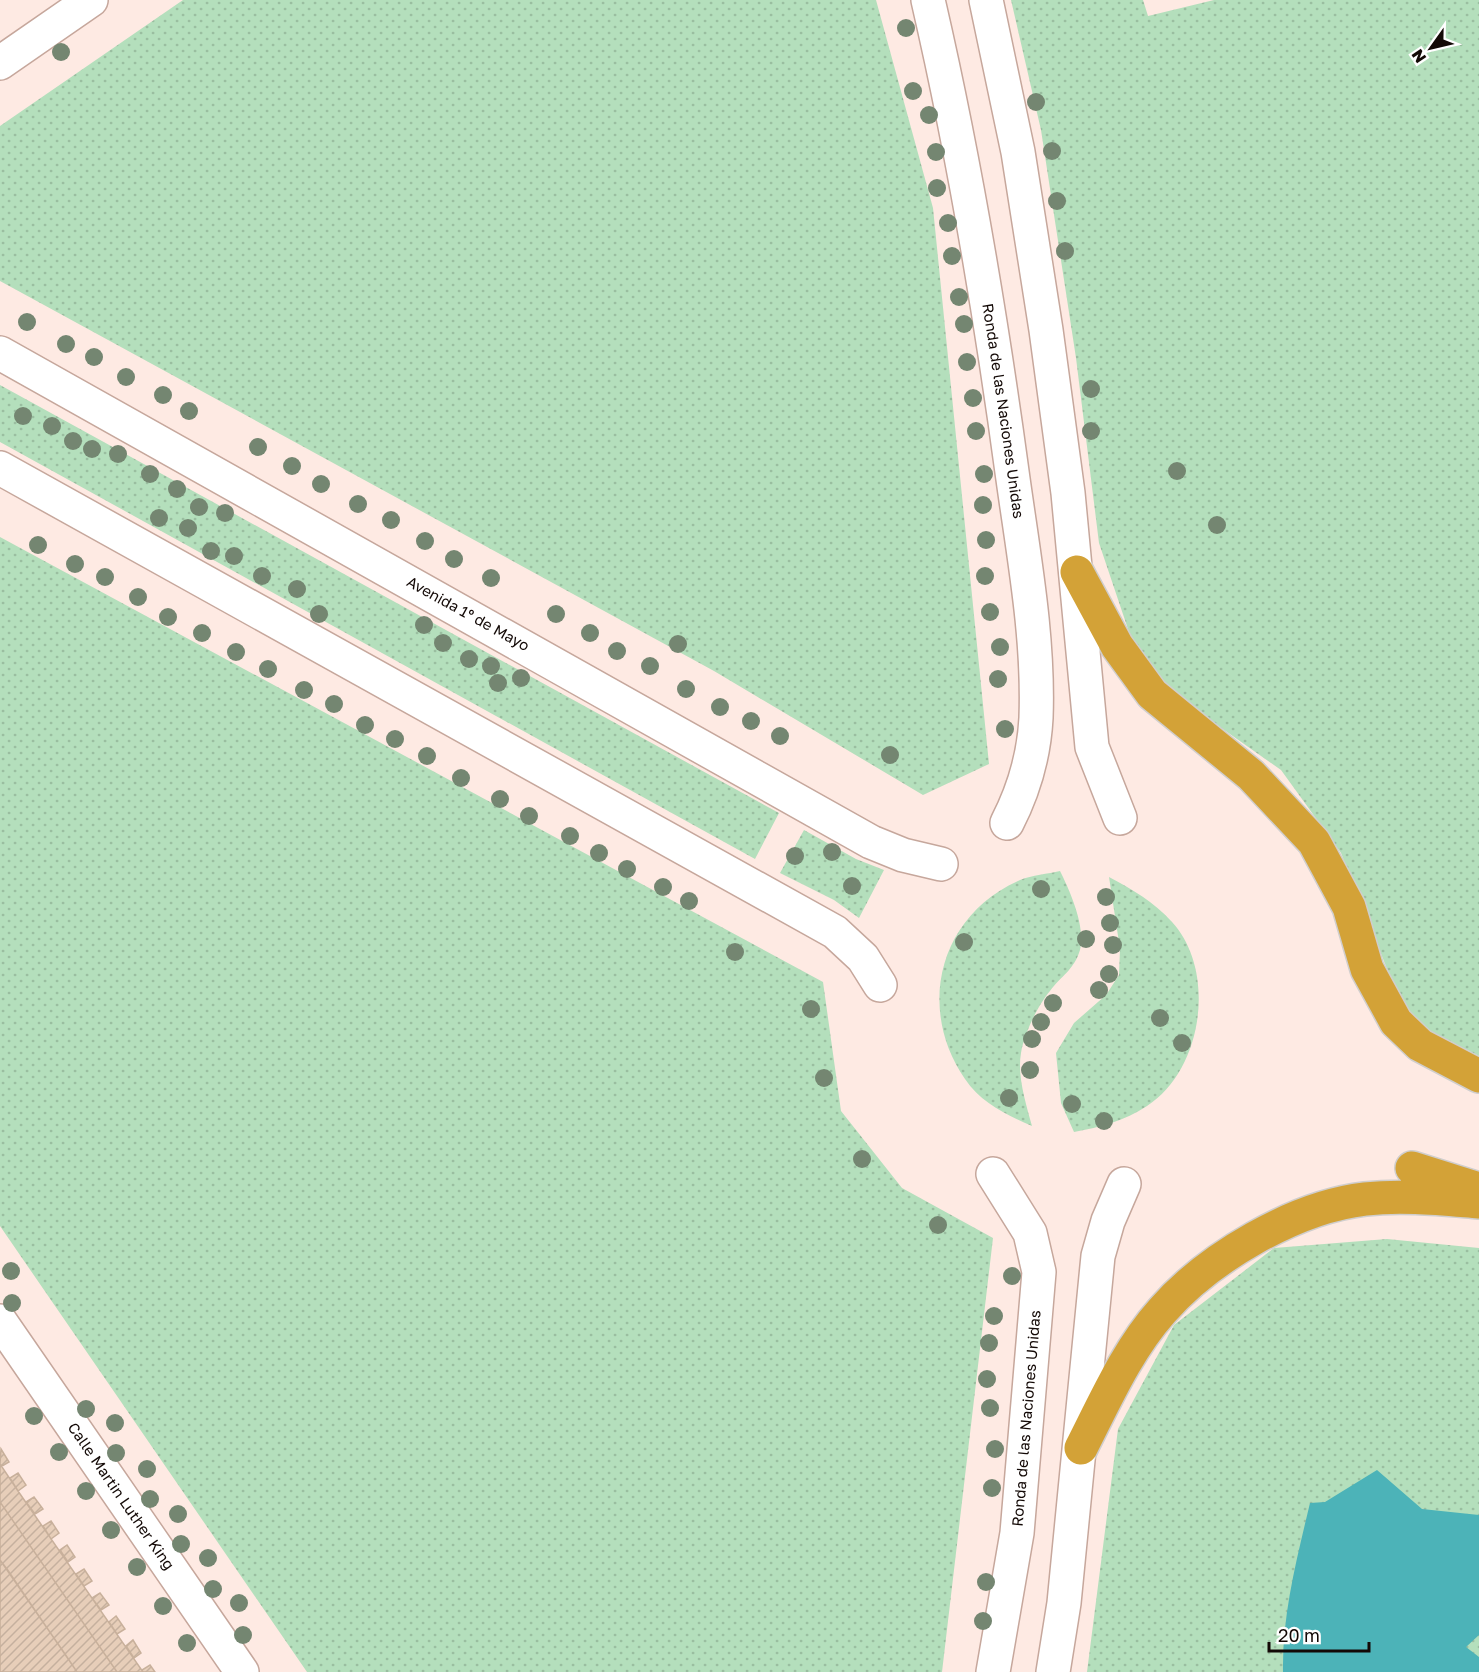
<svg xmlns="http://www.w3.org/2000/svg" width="1479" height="1672" font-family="'Golos Text',sans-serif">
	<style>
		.grass { fill: url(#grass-dots) }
		.water { fill: #4cb3b8 }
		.building { fill: url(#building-hatch); stroke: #c8b09b; stroke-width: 1.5 }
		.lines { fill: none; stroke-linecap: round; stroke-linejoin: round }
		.minor-casing { stroke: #c6a79c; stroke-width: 36 }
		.highway-casing { stroke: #d0cecd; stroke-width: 36 }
		.minor { stroke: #fff; stroke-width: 33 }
		.highway { stroke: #d3a237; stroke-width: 33 }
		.tree { fill: #748671 }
		.labels { text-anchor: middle; stroke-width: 4.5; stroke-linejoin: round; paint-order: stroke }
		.street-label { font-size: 15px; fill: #130906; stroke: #fff }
	</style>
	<defs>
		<pattern id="grass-dots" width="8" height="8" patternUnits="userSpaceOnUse" patternTransform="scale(1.5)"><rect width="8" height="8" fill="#b4dfbc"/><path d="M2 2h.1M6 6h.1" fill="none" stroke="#9abea0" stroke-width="1.8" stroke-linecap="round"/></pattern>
		<pattern id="building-hatch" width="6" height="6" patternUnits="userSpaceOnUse" patternTransform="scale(1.5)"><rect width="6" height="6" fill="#e7ceb9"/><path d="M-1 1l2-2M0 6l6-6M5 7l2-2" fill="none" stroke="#c5b09e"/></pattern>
	</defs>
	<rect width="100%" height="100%" fill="#feeae3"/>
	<path class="grass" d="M183,0H876L933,208L989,764L923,795L714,671L0,281V126Z
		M1011,0H1143L1148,16L1214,0H1479V1056L1420,1026L1399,999L1341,853L1281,770L1169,691L1131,638L1099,543L1076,358L1041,130Z
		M0,385L779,813L755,859L0,442Z
		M0,537L823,982L841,1111L902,1188L993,1238L942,1672H307L0,1226Z
		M804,830L856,859L884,870L859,918L834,900L780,873Z
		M1060,871C1070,891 1086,927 1080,950C1074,970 1061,976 1050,991C1038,1005 1024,1034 1021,1053C1017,1076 1026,1104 1032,1126C1007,1115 981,1103 965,1079C916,1008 939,915 1020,880C1032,875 1048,874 1060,871Z
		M1109,877C1133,890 1153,901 1172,922C1217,971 1203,1070 1147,1106C1124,1121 1101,1127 1074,1132L1061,1103L1056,1053L1074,1023L1106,995L1119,975L1120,949Z
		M1387,1239L1479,1248V1672H1087L1118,1429L1174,1325L1274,1248Z"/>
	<path class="water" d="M1377,1470L1422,1509L1479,1515V1635L1466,1647L1479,1657V1672H1283C1282,1614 1297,1558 1310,1503L1325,1502Z"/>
	<path class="building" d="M1,1449L9,1462L2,1466L0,1464Z
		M0,1464L18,1491L143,1672H117L0,1502Z
		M18,1473L26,1485L18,1491L10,1478Z
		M34,1497L43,1509L35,1514L26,1502Z
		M0,1502L117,1672H77L65,1654L0,1560Z
		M51,1521L59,1533L51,1539L43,1526Z
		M67,1545L75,1557L68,1562L60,1550Z
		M0,1560L7,1569L77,1672H0Z
		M84,1569L92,1581L84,1586L76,1574Z
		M100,1593L109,1605L101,1610L92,1598Z
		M116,1616L125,1629L117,1634L109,1622Z
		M133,1640L141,1653L134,1658L126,1646Z
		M150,1665L155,1672H143L142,1670Z"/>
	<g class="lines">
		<g class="minor-casing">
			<g id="minor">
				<path id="s1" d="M928,0C965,160 991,316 1013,479C1024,558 1039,638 1036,718C1034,756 1024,790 1007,823"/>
				<path d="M986,0L1018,152L1046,330L1068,493L1092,747L1120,818"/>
				<path d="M0,63L91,0"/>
				<path d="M0,353L871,842L903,855L941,864"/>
				<path d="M0,468L835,932L863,958L880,985"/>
				<path id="s2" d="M0,1321L242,1672"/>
				<path id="s3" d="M993,1672L1017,1533L1039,1272L1030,1233L993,1174"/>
				<path d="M1053,1672L1064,1603L1098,1256L1108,1221L1124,1184"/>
			</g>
		</g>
		<g class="highway-casing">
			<path id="highway" d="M1077,572L1117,646L1152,694L1251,775L1314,842L1349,907L1367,969L1396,1022L1420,1045L1479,1076
				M1412,1168L1479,1189
				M1081,1448C1104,1403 1127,1350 1162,1311C1208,1258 1295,1207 1365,1199C1404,1195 1441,1199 1479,1202"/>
		</g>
		<use href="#minor" class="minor"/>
		<use href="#highway" class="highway"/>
	</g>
	<g class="tree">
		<circle cx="906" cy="28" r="9"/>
		<circle cx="61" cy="52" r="9"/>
		<circle cx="913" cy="91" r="9"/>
		<circle cx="1036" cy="102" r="9"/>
		<circle cx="929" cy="115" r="9"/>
		<circle cx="1052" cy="151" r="9"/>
		<circle cx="936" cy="152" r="9"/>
		<circle cx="937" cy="188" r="9"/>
		<circle cx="1057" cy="201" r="9"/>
		<circle cx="948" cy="223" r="9"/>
		<circle cx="1065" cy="251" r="9"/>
		<circle cx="952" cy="256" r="9"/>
		<circle cx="959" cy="297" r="9"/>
		<circle cx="27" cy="322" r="9"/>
		<circle cx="964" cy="324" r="9"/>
		<circle cx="66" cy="344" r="9"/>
		<circle cx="94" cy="357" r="9"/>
		<circle cx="967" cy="362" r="9"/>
		<circle cx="126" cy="377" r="9"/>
		<circle cx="1091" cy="389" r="9"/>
		<circle cx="163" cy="395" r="9"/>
		<circle cx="973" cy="398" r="9"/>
		<circle cx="189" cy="411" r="9"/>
		<circle cx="23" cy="416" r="9"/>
		<circle cx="52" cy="426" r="9"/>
		<circle cx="976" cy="431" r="9"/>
		<circle cx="1091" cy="431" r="9"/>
		<circle cx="73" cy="441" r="9"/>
		<circle cx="258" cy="447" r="9"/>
		<circle cx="92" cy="449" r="9"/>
		<circle cx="118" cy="454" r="9"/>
		<circle cx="292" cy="466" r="9"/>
		<circle cx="1177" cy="471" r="9"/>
		<circle cx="150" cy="474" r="9"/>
		<circle cx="984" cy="474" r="9"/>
		<circle cx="321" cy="484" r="9"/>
		<circle cx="177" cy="489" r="9"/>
		<circle cx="358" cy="504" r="9"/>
		<circle cx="983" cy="505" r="9"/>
		<circle cx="199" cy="507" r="9"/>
		<circle cx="225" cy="513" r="9"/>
		<circle cx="159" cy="518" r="9"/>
		<circle cx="391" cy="520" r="9"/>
		<circle cx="1217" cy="525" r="9"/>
		<circle cx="188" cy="528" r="9"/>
		<circle cx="986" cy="540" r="9"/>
		<circle cx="425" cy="541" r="9"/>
		<circle cx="38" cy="545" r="9"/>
		<circle cx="211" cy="551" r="9"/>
		<circle cx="234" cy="556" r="9"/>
		<circle cx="454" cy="559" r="9"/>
		<circle cx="75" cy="564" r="9"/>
		<circle cx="262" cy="576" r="9"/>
		<circle cx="985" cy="576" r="9"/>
		<circle cx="105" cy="577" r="9"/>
		<circle cx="491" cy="578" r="9"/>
		<circle cx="297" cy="589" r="9"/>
		<circle cx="138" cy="597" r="9"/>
		<circle cx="990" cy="612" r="9"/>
		<circle cx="319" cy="614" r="9"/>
		<circle cx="556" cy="614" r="9"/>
		<circle cx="168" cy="617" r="9"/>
		<circle cx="424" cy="625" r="9"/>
		<circle cx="202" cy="633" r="9"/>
		<circle cx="590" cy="633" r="9"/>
		<circle cx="443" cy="643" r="9"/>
		<circle cx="678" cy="644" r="9"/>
		<circle cx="1000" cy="647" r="9"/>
		<circle cx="617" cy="651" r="9"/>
		<circle cx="236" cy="652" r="9"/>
		<circle cx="469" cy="659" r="9"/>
		<circle cx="491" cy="666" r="9"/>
		<circle cx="650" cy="666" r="9"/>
		<circle cx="268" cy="669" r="9"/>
		<circle cx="521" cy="678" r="9"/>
		<circle cx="998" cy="679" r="9"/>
		<circle cx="498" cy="683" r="9"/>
		<circle cx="686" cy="689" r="9"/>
		<circle cx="304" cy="690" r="9"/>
		<circle cx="334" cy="704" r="9"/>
		<circle cx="720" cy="707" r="9"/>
		<circle cx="751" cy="721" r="9"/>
		<circle cx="365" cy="725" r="9"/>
		<circle cx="1005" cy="729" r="9"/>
		<circle cx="780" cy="736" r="9"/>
		<circle cx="395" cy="739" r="9"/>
		<circle cx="890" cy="755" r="9"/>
		<circle cx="427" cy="756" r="9"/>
		<circle cx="461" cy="778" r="9"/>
		<circle cx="500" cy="799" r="9"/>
		<circle cx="529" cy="816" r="9"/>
		<circle cx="570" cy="836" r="9"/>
		<circle cx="832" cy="852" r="9"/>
		<circle cx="599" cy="853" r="9"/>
		<circle cx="795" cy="856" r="9"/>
		<circle cx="627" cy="869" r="9"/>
		<circle cx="852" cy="886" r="9"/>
		<circle cx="663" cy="887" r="9"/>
		<circle cx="1041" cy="889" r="9"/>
		<circle cx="1106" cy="897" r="9"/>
		<circle cx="689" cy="901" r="9"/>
		<circle cx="1110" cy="923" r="9"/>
		<circle cx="1086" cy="939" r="9"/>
		<circle cx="964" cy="942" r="9"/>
		<circle cx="1113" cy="945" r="9"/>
		<circle cx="735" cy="952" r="9"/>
		<circle cx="1109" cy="974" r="9"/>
		<circle cx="1099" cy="990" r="9"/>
		<circle cx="1053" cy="1003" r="9"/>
		<circle cx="811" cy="1009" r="9"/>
		<circle cx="1160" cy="1018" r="9"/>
		<circle cx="1041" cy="1022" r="9"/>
		<circle cx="1032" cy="1039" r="9"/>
		<circle cx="1182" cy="1043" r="9"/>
		<circle cx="1030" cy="1070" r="9"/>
		<circle cx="824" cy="1078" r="9"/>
		<circle cx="1009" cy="1098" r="9"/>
		<circle cx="1072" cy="1104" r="9"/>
		<circle cx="1104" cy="1121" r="9"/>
		<circle cx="862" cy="1159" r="9"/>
		<circle cx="938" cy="1225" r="9"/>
		<circle cx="11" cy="1271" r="9"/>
		<circle cx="1012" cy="1276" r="9"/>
		<circle cx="12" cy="1303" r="9"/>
		<circle cx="994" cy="1316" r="9"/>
		<circle cx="989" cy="1343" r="9"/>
		<circle cx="987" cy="1379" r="9"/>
		<circle cx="990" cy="1408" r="9"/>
		<circle cx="86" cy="1409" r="9"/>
		<circle cx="34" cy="1416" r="9"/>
		<circle cx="115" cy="1423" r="9"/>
		<circle cx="995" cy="1449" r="9"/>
		<circle cx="59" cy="1452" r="9"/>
		<circle cx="116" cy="1453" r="9"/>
		<circle cx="147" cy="1469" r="9"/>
		<circle cx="992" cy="1488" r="9"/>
		<circle cx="86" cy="1491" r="9"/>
		<circle cx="150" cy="1499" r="9"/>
		<circle cx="178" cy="1514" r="9"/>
		<circle cx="111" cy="1530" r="9"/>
		<circle cx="181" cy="1544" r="9"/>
		<circle cx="208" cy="1558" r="9"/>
		<circle cx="137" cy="1567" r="9"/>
		<circle cx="986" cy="1582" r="9"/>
		<circle cx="213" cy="1589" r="9"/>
		<circle cx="239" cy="1603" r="9"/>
		<circle cx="163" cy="1606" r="9"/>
		<circle cx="983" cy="1621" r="9"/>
		<circle cx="243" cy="1635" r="9"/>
		<circle cx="187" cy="1643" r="9"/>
	</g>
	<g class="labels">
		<g class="street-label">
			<text dy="5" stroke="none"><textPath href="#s1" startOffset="418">Ronda de las Naciones Unidas</textPath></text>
			<text transform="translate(468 614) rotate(29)" y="5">Avenida 1º de Mayo</text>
			<text dy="5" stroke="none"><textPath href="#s3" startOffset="256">Ronda de las Naciones Unidas</textPath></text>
			<text dy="5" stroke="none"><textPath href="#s2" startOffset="213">Calle Martin Luther King</textPath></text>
		</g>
	</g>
	<g transform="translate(1431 48) rotate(236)" stroke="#ffffff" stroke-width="4.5" paint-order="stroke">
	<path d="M0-4.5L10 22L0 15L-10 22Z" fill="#130906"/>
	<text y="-9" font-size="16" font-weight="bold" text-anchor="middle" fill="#130906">N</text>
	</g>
	<path d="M1269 1642v9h100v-9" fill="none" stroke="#130906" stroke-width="3"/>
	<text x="1278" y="1642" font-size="18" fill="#130906" stroke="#ffffff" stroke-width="4.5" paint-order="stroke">20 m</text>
</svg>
